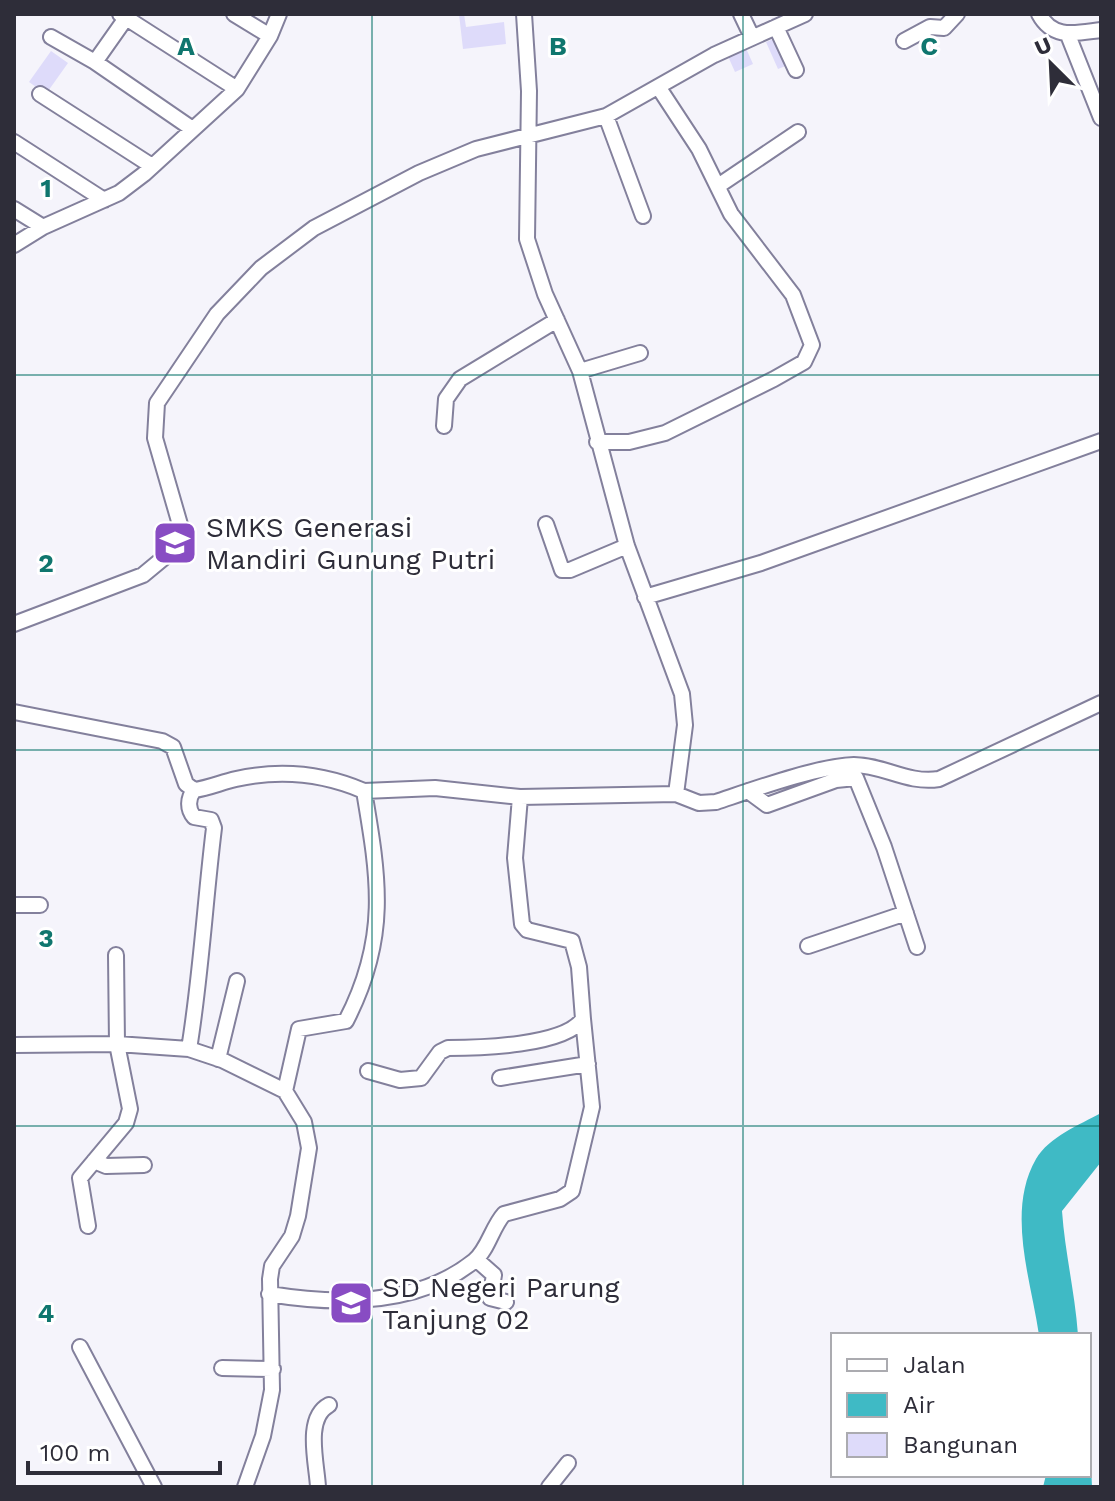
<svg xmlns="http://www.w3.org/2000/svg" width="1115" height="1501" font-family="'Work Sans',sans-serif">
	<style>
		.water { fill: #3fbac5 }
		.building { fill: #dedbfa }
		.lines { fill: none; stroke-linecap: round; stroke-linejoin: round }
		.minor-casing { stroke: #83809c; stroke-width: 18 }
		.minor { stroke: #fff; stroke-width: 14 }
		.grid { fill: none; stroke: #0f766e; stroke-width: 2; stroke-opacity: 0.55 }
		.labels { text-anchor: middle; stroke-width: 6; stroke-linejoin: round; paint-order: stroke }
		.poi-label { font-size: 28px; fill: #2e2d39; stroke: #fff; text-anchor: start }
		.grid-label { font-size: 26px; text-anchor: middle; font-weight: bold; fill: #0f766e; stroke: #fff; stroke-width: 6; stroke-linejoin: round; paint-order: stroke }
	</style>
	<rect width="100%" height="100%" fill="#f5f4fb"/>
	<path class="water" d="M1101,1113V1162L1062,1211C1065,1253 1075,1293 1078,1335H1039C1031,1280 1006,1211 1036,1159C1049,1137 1079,1125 1101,1113Z
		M1089,1421L1092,1487H1043L1046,1475H1089Z"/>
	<path class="building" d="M459,14H464L466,27L504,22L506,44L463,49Z
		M776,38L788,65L778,69L766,42Z
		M745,46L753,64L735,72L727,54Z
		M51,51L68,63L46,94L29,82Z"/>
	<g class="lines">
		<g class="minor-casing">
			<path id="minor" d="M120,14L237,89
				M234,14L270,36
				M524,14L529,91L527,239L545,294L580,371L627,546L682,694L685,725L676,794L699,803L716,802C752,790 818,766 854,765C884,765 907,784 939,779L1101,703
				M741,14L752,37
				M1039,14C1053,40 1076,33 1101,30
				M776,27L796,70
				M1068,35L1101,118
				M51,37L95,62L191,128
				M904,41L930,27L944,28L957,14
				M95,62L126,18
				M40,94L152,166
				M606,116L643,216
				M14,142L104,200
				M718,186L798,132
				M14,209L43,227
				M14,245L43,227L119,193L144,174L237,89L270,36L279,14
				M580,371L640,353
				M444,426L446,399L460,379L557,320
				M597,442H629L665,433L774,379L804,362L812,345L793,295L731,214L699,149L659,88
				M546,524L562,570H570L627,546
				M645,597L761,563L1101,441
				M14,624L143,575L172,551L181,528L155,438L157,403L217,314L261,268L314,228L419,173L476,149L606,116L714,55L805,14
				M14,712L162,741L173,747L186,784L194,790C209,788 222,782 236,779C281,769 322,773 364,791C379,879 389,938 346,1021L299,1029L285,1091
				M364,791L435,788L520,797L676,794
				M748,791L767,805L836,780L856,778L884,847L917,947
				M14,905H40
				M808,946L906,913
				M14,1045L117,1044L189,1049L222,1060L285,1091L304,1122L309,1148L298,1216L292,1236L272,1266L270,1279L272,1390L263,1436L245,1487
				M189,1049C201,976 205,901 214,828L211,820L194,817C187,809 188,798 194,790
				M218,1059L237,981
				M368,1071L400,1080L421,1078L440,1052L448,1048C479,1048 564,1046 583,1019L579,967L572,941L527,930L522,924L515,858L520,797
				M500,1078L588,1064
				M94,1161L106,1166L144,1165
				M88,1226L80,1178L126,1123L130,1109L117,1044L116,955
				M477,1260L494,1275L490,1298L506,1302
				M269,1294C336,1305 418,1306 474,1261C488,1250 492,1227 504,1214L560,1199L572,1191L592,1107L583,1019
				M80,1347L154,1487
				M222,1368L273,1369
				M318,1487C317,1464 304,1418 329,1405
				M549,1487L568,1463"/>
		</g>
		<use href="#minor" class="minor"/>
	</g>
	<path class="grid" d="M372,14V1487M743,14V1487M14,375H1101M14,750H1101M14,1126H1101"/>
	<defs>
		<g id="school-square" transform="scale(2.3)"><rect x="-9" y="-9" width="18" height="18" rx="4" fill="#884cc3" stroke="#fff"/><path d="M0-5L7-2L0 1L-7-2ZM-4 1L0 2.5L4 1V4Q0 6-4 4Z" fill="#fff"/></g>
	</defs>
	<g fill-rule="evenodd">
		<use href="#school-square" x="175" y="543"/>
		<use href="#school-square" x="351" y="1303"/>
	</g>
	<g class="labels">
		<g class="poi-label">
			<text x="206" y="537">SMKS Generasi<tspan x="206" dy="32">Mandiri Gunung Putri</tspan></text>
			<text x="382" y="1297">SD Negeri Parung<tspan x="382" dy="32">Tanjung 02</tspan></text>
		</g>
	</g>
	<g class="grid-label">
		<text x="186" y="55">A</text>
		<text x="558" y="55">B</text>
		<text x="929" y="55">C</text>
		<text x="46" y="197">1</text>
		<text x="46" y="572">2</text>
		<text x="46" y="947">3</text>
		<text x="46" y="1322">4</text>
	</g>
	<rect width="1115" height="1501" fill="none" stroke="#2e2d39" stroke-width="32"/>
	<rect x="831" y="1333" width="260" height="144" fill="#ffffff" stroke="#ababb0" stroke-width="2"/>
	<rect x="847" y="1359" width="40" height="12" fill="#ffffff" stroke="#ababb0" stroke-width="2"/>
	<text x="903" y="1373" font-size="24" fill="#2e2d39">Jalan</text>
	<rect x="847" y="1393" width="40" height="24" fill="#3fbac5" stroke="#ababb0" stroke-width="2"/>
	<text x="903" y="1413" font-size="24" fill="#2e2d39">Air</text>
	<rect x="847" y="1433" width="40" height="24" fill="#dedbfa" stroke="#ababb0" stroke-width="2"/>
	<text x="903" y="1453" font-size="24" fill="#2e2d39">Bangunan</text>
	<g transform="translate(1051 64) rotate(336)" stroke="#ffffff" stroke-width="6" paint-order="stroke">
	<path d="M0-6L14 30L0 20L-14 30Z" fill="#2e2d39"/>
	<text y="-12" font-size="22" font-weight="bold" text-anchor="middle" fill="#2e2d39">U</text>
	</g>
	<path d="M28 1461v12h192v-12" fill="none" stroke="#2e2d39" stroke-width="4"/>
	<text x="40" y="1461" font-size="24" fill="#2e2d39" stroke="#ffffff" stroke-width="6" paint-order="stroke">100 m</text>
</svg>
